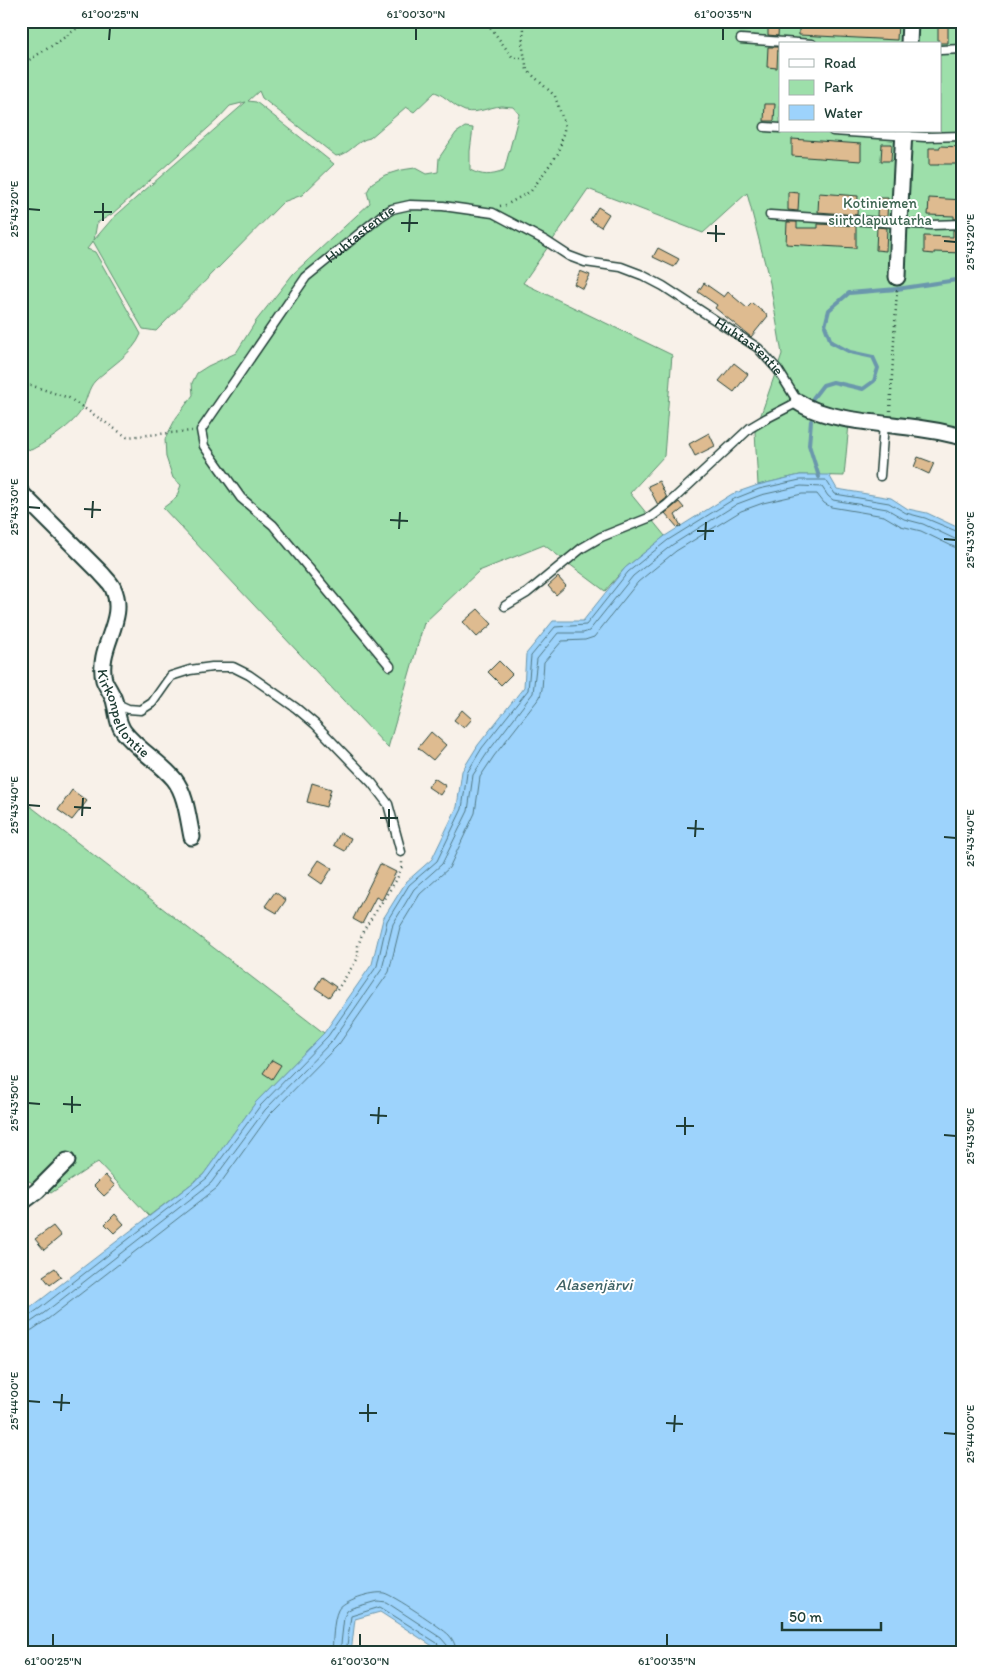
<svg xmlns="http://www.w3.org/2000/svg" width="984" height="1674" font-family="Itim,sans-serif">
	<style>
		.green { fill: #9ddfaa; stroke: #5e8e6f; fill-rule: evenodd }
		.water { fill: #9dd3fc; stroke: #6b97ac }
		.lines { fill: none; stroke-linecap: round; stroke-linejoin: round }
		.shore { stroke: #517984; stroke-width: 1 }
		.stream { stroke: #6b97ac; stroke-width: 4 }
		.building { fill: #debb90; stroke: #1f3d34 }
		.service-casing { stroke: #1f3d34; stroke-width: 11 }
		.minor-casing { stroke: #1f3d34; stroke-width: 19 }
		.path { stroke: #1f3d34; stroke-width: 2.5; stroke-dasharray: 1 4; stroke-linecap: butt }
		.service { stroke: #fff; stroke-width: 8 }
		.minor { stroke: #fff; stroke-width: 15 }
		.ticks { fill: none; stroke: #1f3d34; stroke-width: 2 }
		.labels { text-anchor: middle; stroke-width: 4; stroke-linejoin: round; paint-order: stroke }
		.park-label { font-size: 15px; fill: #3e6652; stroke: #fff }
		.street-label { font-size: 15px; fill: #1f3d34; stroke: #fff }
		.water-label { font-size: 16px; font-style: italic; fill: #3e6266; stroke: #fff }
		.neatline { fill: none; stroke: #1f3d34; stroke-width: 2 }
		.ticks-label { font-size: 12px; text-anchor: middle; fill: #1f3d34 }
	</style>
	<rect width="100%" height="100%" fill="#f8f1e9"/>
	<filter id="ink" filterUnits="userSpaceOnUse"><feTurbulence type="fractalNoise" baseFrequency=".02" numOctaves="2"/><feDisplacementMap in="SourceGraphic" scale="10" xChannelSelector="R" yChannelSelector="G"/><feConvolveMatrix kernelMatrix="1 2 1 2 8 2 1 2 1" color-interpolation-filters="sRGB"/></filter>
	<g filter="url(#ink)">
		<path class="green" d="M21,21H963V445L891,428L849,424L844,476L800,475L758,485L755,432L782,354L770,283L747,193L703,233L588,189L523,283L672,355L664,456L630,493L665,536L625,568L605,591L544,545L479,571L424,623L388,748L163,508L176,498L181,485L173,478L166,457L165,439L176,418L193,395L192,383L197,373L208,366L236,353L256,321L293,274L370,203L367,192L372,183L385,175L401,170L415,168L426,174L438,172L439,158L456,133L465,127L473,128L470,151V170C482,176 491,176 504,171L519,114L513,107C509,107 505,106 501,106C489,107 477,114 465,111C454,107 446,96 435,92L414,112L406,107L370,138C356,140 350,155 336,156L262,98L259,91L248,101L256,102L334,164L302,195L283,202L156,331L143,329L93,241L87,249L95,252L141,334C133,354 110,366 95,381C88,388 87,400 82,409C75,424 45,443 31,450L21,447ZM780,44H940V131H780ZM246,102L112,219L94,240L97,223L112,214L217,120L230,106Z
			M21,799L324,1033L256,1102L203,1175L149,1216L98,1162L51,1193L29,1181L21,1189Z"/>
		<path class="water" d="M800,475H829L837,489L891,498L908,509L927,513L963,530V1653H439L434,1647L380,1612L355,1619L351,1653H21V1315L203,1175L256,1102L324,1033L372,964L383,919L406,882L432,859L457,807L462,771L478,745L524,687L526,654L553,621H583L625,568L665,536L732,494L758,485Z"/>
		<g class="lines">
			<path class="shore" d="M21,1319L26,1318L40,1308L207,1178L260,1106L328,1036L377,966L387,921L409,885L437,861L462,809L467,773L482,748L528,690L531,656L555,627L586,625L628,572L668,540L734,499L759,489L800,480H826L835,494L889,503L906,513L925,518L963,534
				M21,1325L28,1324L44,1313L211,1183L265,1110L333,1040L382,969L393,924L414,889L442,864L468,811L473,775L488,752L533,693L537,659L558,633H583L589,631L633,576L672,545L737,504L761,495L801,486L822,487L828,496L833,500L887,509L904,519L923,524L957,540H963
				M21,1333L32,1330L48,1319L217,1188L270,1114L339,1044L389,972L400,927L420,894L449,868L475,813L480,777L494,756L540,697L542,689L544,662L562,641L585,640L594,637L638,582L676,551L741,511L763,503L802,494H817L824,503L831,507L884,516L901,526L921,531L954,547L963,548
				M332,1653C333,1642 333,1620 338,1610C343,1600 373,1591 384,1593C393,1595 442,1628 449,1635C454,1641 456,1646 456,1653
				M340,1653L344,1617L347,1611L352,1608L377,1601L386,1602L441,1638L447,1645L449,1653
				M346,1653L351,1616L380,1607L437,1643L442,1648V1653"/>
			<path class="stream" d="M813,398L823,385L833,382L863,389L874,381L878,368L873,357L850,352L831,342L825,326L829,310L849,293L897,289L963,279
				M811,421L809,445L819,477"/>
		</g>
		<path class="building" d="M768,21H779L778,36L768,35Z
			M799,21L898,23L897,40L799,35Z
			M938,25H948V43H938Z
			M768,47H778L777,68L767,67Z
			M765,104H775L774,121H764Z
			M792,139L861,144V161L792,156Z
			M882,144H892L891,161H881Z
			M940,146L963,147V164H939V165H929V148H940Z
			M788,192L799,193L798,211L788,210Z
			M819,193L858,196L857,215L818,212Z
			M878,198H888L887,217L877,216Z
			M929,198L963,200V218L954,219V216L928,215Z
			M598,207L609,214L601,227L590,220Z
			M787,222H797V228H818V224L856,226V248L786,244Z
			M877,227L887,228L886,251L876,250Z
			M953,230H963V253L934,252V254L924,253V236L953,237Z
			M658,248L679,259L674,267L653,257Z
			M580,271L590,275L583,289L574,284Z
			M704,283L724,297L728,292L747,308L752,303L768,316L751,337L715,308L717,305L698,292Z
			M734,363L748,374L734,392L719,381Z
			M709,433L715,446L695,456L689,444Z
			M918,457L934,463L929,474L914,467Z
			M659,481L667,498L658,505L648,486Z
			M679,502L684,508L675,515L681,526L678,528L665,513Z
			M558,577L566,586L556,595L548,586Z
			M478,609L492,624L477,637L463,622Z
			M499,661L512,674L501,685L488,672Z
			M462,710L472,719L464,728L454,720Z
			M431,732L446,745L433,760L418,748Z
			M434,778L446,786L440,795L428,787Z
			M312,783L331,789L326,807L307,802Z
			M72,790L87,801L72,820L58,810Z
			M340,833L351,838L345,851L334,845Z
			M319,860L332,868L322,884L309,875Z
			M380,864L396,872L382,900L376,897L362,924L353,919Z
			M275,892L286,900L277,913L265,906Z
			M322,977L336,987L329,997L315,988Z
			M272,1060L281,1065L272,1079L263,1073Z
			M105,1175L115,1186L104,1196L94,1186Z
			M115,1214L124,1224L114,1233L105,1224Z
			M53,1226L61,1236L44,1250L35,1239Z
			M55,1268L61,1277L50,1285L43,1276Z"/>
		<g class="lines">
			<g class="service-casing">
				<g id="service">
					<path d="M741,39L812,44"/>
					<path d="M940,50L963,49"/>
					<path d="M765,127L780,128"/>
					<path d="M833,131L925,137L963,136"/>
					<path d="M770,215L931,225L963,224"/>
					<path d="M880,476L884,424"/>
					<path id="s1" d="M390,666L273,525L241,498L204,446L201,430L306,277L381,216L392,209L410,205L443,206L493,213L546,241L569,256L585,262L621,267L642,275L663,286L758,348L778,370L798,402L767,418L750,428L667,505L651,517L601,537L582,548L527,593L505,606"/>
					<path d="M115,703L128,709L141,710L152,703L171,676L190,670L212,667H233L249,675L296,708L315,724L372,783L388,804L401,852"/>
				</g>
			</g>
			<g class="minor-casing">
				<g id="minor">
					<path d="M909,44L910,21"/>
					<path d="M897,277L899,223L904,131"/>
					<path d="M798,402C826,421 883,423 917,428C933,430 948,433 963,437"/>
					<path id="s2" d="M21,493L101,573C105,578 111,583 113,588C128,620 96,646 104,680C107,688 114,696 115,704C118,715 117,723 124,732C138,750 160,762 174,779C186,794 188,818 192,837"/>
					<path d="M21,1203L37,1191L67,1161"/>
				</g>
			</g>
			<path class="path" d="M483,21L488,24L513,58H524
				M21,65L58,42L80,26L100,21
				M500,206L506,205L531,191L559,152L565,126L555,96L527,70L522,43L525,21
				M21,382L69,398L127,437L192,431
				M890,411L897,289
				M337,990L358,958V946L363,931L397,879L402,866V861"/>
			<use href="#service" class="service"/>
			<use href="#minor" class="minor"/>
		</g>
	</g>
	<path class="ticks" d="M109,40L110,28M416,40V28M723,40V28M28,209L40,210M94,212H112M103,221V203M401,223H418M409,232L410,214M707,233L725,234M944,241L956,242M716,242V225M28,507L40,508M84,509L101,510M92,518L93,501M390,520L408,521M399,529L400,512M697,531H714M944,539L956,540M705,540L706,522M28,805L40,806M74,807L91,808M82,816L83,798M380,818H398M389,827V809M687,828L704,829M695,837L696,820M944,837L956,838M28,1103L40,1104M63,1104L81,1105M72,1113V1096M370,1115L387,1116M378,1124L379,1107M676,1126H694M685,1135V1117M944,1135L956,1136M28,1401L40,1402M53,1402L70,1403M61,1411L62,1394M359,1413H377M368,1422V1404M666,1423L683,1424M674,1432L675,1415M944,1433L956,1434M53,1646V1634M360,1646V1634M667,1646V1634"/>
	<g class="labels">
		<g class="park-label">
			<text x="880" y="208">Kotiniemen<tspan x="880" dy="17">siirtolapuutarha</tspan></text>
		</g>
		<g class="street-label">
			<text dy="5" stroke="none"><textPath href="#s1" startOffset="560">Huhtastentie</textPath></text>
			<text dy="5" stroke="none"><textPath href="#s1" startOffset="995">Huhtastentie</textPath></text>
			<text dy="5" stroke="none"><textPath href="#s2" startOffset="266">Kirkonpellontie</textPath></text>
		</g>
		<g class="water-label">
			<text x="594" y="1290">Alasenjärvi</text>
		</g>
	</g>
	<rect width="984" height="1674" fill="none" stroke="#fff" stroke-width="55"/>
	<rect x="779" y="42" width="162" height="90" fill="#ffffff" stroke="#a5b1ae"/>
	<rect x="789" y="59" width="25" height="8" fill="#ffffff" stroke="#a5b1ae"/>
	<text x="824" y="68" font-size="15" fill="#1f3d34">Road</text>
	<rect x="789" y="80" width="25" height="15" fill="#9ddfaa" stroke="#a5b1ae"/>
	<text x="824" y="92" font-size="15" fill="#1f3d34">Park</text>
	<rect x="789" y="105" width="25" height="15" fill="#9dd3fc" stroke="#a5b1ae"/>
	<text x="824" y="118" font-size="15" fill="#1f3d34">Water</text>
	<path d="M782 1622v8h99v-8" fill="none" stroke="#1f3d34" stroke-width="2.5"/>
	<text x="789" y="1622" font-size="15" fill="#1f3d34" stroke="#ffffff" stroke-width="4" paint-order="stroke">50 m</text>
	<rect x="28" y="28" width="928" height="1618" class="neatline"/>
	<g class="ticks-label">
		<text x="110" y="18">61°00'25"N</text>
		<text x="416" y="18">61°00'30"N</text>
		<text x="723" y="18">61°00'35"N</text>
		<text transform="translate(14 209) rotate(-90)" y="4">25°43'20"E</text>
		<text transform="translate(970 242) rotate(-90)" y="4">25°43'20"E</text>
		<text transform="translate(14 507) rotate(-90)" y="4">25°43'30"E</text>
		<text transform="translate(970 540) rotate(-90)" y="4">25°43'30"E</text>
		<text transform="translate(14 805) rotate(-90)" y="4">25°43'40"E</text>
		<text transform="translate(970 838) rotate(-90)" y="4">25°43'40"E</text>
		<text transform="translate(14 1103) rotate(-90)" y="4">25°43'50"E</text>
		<text transform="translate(970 1136) rotate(-90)" y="4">25°43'50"E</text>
		<text transform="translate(14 1401) rotate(-90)" y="4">25°44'00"E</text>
		<text transform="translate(970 1434) rotate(-90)" y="4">25°44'00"E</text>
		<text x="53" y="1665">61°00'25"N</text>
		<text x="360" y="1665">61°00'30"N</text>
		<text x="667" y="1665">61°00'35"N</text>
	</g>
</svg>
